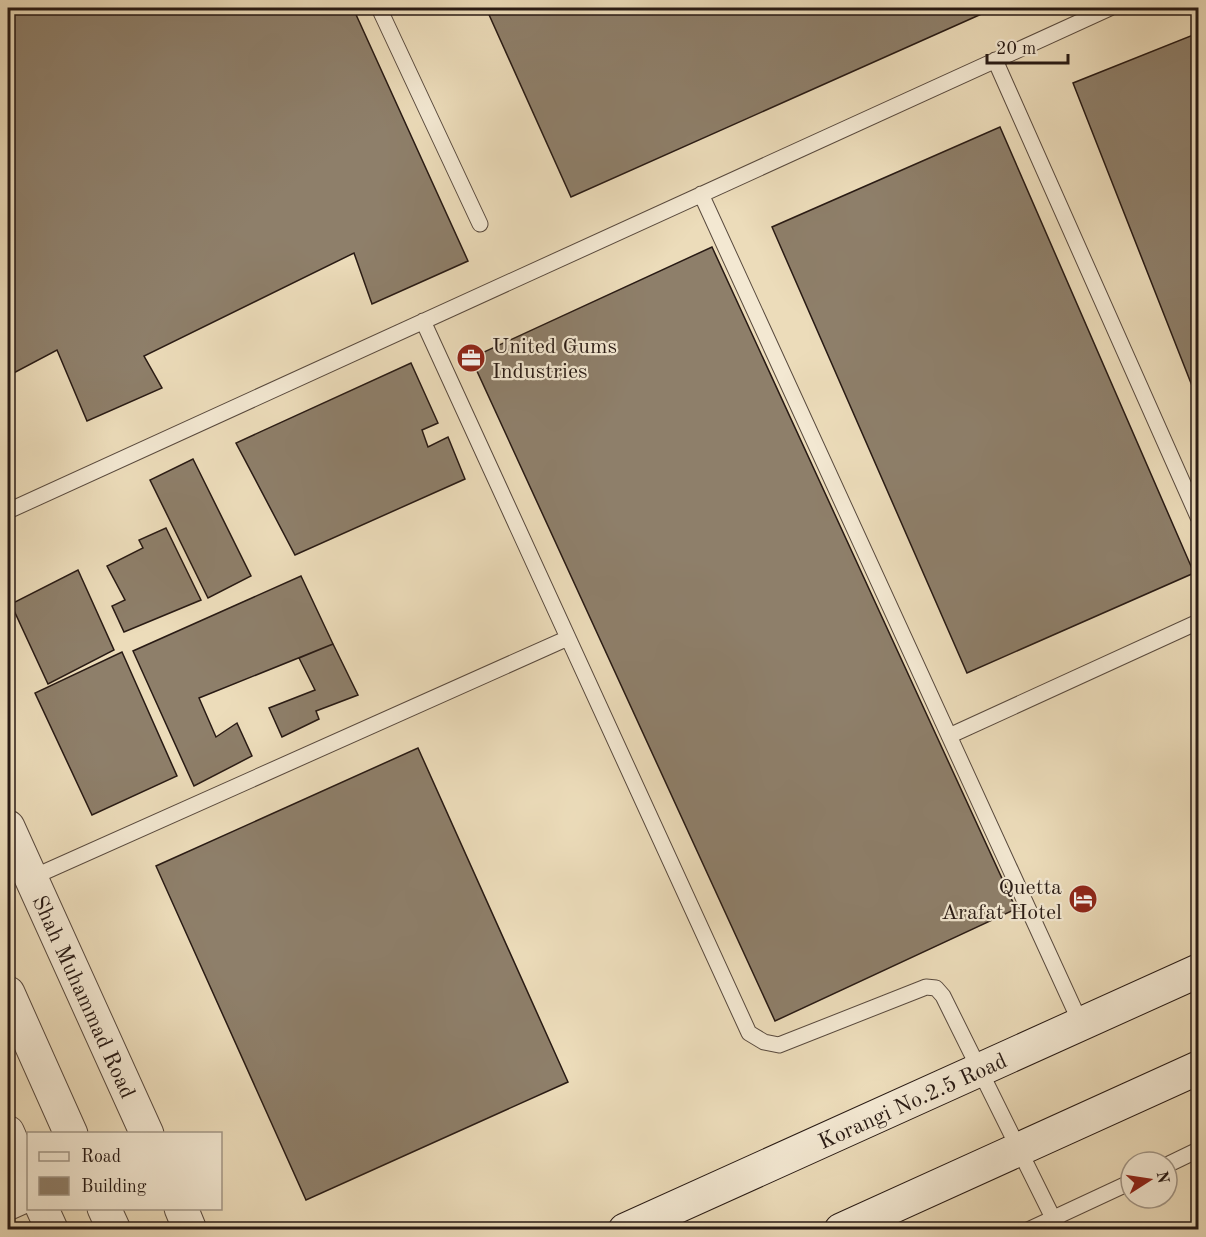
<svg xmlns="http://www.w3.org/2000/svg" width="1206" height="1237" font-family="'Old Standard TT',serif">
	<style>
		.building { fill: #8e7f6a; stroke: #281a14; stroke-width: 1.5 }
		.lines { fill: none; stroke-linecap: round; stroke-linejoin: round }
		.service-casing { stroke: #594a3e; stroke-width: 17 }
		.minor-casing { stroke: #594a3e; stroke-width: 34 }
		.tertiary-casing { stroke: #594a3e; stroke-width: 35 }
		.secondary-casing { stroke: #281a14; stroke-width: 35 }
		.service { stroke: #f3e8d2; stroke-width: 15 }
		.minor { stroke: #f3e8d2; stroke-width: 32 }
		.tertiary { stroke: #f3e8d2; stroke-width: 33 }
		.secondary { stroke: #f3e8d2; stroke-width: 33 }
		.labels { text-anchor: middle; stroke-width: 4.5; stroke-linejoin: round; paint-order: stroke }
		.poi-label { font-size: 22px; fill: #281a14; stroke: #f3e8d2; text-anchor: start }
		.street-label { font-size: 22px; fill: #281a14; stroke: #f3e8d2 }
	</style>
	<rect width="100%" height="100%" fill="#ecdcba"/>
	<filter id="stains"><feTurbulence type="fractalNoise" baseFrequency=".00333" numOctaves="4"/><feColorMatrix values="0 0 0 0 .2 0 0 0 0 .09 0 0 0 0 .02 0 0 0 .5 -.17"/></filter>
	<radialGradient id="worn" r=".72"><stop offset=".6" stop-color="#630" stop-opacity="0"/><stop offset="1" stop-color="#630" stop-opacity=".3"/></radialGradient>
	<path class="building" d="M14,8H353L468,261L372,304L354,253L144,356L162,388L87,421L57,350L8,376V11Z
		M486,8H995L571,197Z
		M1198,33V401L1073,83Z
		M1000,127L1194,573L967,673L772,227Z
		M712,247L1016,909L775,1021L471,358Z
		M411,363L438,423L422,430L428,447L448,437L465,479L295,555L236,443Z
		M193,459L251,576L208,598L150,480Z
		M166,528L201,600L124,632L112,606L125,600L107,566L143,548L139,540Z
		M78,570L114,650L48,684L11,604Z
		M301,576L333,644L199,698L216,737L237,723L252,756L194,786L133,651Z
		M333,644L358,695L316,711L319,719L282,737L269,708L315,690L299,658Z
		M122,652L177,776L92,815L35,693Z
		M418,748L568,1082L306,1200L156,866Z"/>
	<g class="lines">
		<g class="service-casing">
			<path id="service" d="M379,8L480,224
				M995,60L1198,517
				M701,194L1081,1024
				M423,321L749,1033L764,1042L779,1045L926,987L936,988L943,996L1053,1218L1061,1230
				M8,511L1110,8
				M949,736L1198,622
				M31,878L568,638
				M1167,1165L1198,1150
				M1028,1230L1131,1182"/>
		</g>
		<g class="minor-casing">
			<path id="minor" d="M8,1132L28,1178
				M8,1204L28,1195
				M42,1208L52,1230"/>
		</g>
		<g class="tertiary-casing">
			<g id="tertiary">
				<path id="s1" d="M8,827L147,1134"/>
				<path d="M8,993L71,1134"/>
				<path d="M104,1208L114,1230"/>
				<path d="M181,1208L190,1230"/>
			</g>
		</g>
		<g class="secondary-casing">
			<g id="secondary">
				<path id="s2" d="M625,1230L1198,971"/>
				<path d="M841,1230L1198,1068"/>
			</g>
		</g>
		<use href="#service" class="service"/>
		<use href="#minor" class="minor"/>
		<use href="#tertiary" class="tertiary"/>
		<use href="#secondary" class="secondary"/>
	</g>
	<defs>
		<g id="office-disc" transform="scale(1.5)"><circle r="9.5" fill="#8f2418" stroke="#f3e8d2"/><path d="M-6-3h4V-5.5h4V-3h4V5H-6ZM-1-4.5V-3h2v-1.5ZM-6 0V1H6V0Z" fill="#fff"/></g>
		<g id="hotel-disc" transform="scale(1.5)"><circle r="9.5" fill="#8f2418" stroke="#f3e8d2"/><path d="M-6-4.5h1.5V1H6V5H4.5V3h-9V5H-6ZM-4 0a1.8 1.8 0 1 1 3.6 0ZM.5 0V-2.5h3Q6-2.5 6 0Z" fill="#fff"/></g>
	</defs>
	<g fill-rule="evenodd">
		<use href="#office-disc" x="471" y="358"/>
		<use href="#hotel-disc" x="1083" y="899"/>
	</g>
	<g class="labels">
		<g class="poi-label">
			<text x="492" y="353">United Gums<tspan x="492" dy="25">Industries</tspan></text>
			<text x="1062" y="894" text-anchor="end">Quetta<tspan x="1062" dy="25">Arafat Hotel</tspan></text>
		</g>
		<g class="street-label">
			<text dy="8" stroke="none"><textPath href="#s1" startOffset="186">Shah Muhammad Road</textPath></text>
			<text dy="8" stroke="none"><textPath href="#s2" startOffset="315">Korangi No.2.5 Road</textPath></text>
		</g>
	</g>
	<rect width="1206" height="1237" fill="none" stroke="#ecdcba" stroke-width="30"/>
	<rect x="9" y="9" width="1188" height="1219" fill="none" stroke="#281a14" stroke-width="3"/>
	<rect x="15" y="15" width="1176" height="1207" fill="none" stroke="#281a14" stroke-width="1.5"/>
	<rect x="27" y="1132" width="195" height="78" fill="#f3e8d2" stroke="#a29686" stroke-width="1.5"/>
	<rect x="39" y="1152" width="30" height="9" fill="#f3e8d2" stroke="#a29686" stroke-width="1.5"/>
	<text x="81" y="1162" font-size="18" fill="#281a14">Road</text>
	<rect x="39" y="1177" width="30" height="18" fill="#8e7f6a" stroke="#a29686" stroke-width="1.5"/>
	<text x="81" y="1192" font-size="18" fill="#281a14">Building</text>
	<g transform="translate(1149 1180) rotate(78)"><circle r="28" fill="#f3e8d2" stroke="#a29686" stroke-width="1.5"/>
	<path d="M0-4.5L10 22L0 15L-10 22Z" fill="#8f2418"/>
	<text y="-9" font-size="16" font-weight="bold" text-anchor="middle" fill="#281a14">N</text>
	</g>
	<path d="M987 54v9h81v-9" fill="none" stroke="#281a14" stroke-width="3"/>
	<text x="996" y="54" font-size="18" fill="#281a14" stroke="#f3e8d2" stroke-width="4.5" paint-order="stroke">20 m</text>
	<rect width="100%" height="100%" filter="url(#stains)"/>
	<rect width="100%" height="100%" fill="url(#worn)"/>
</svg>
